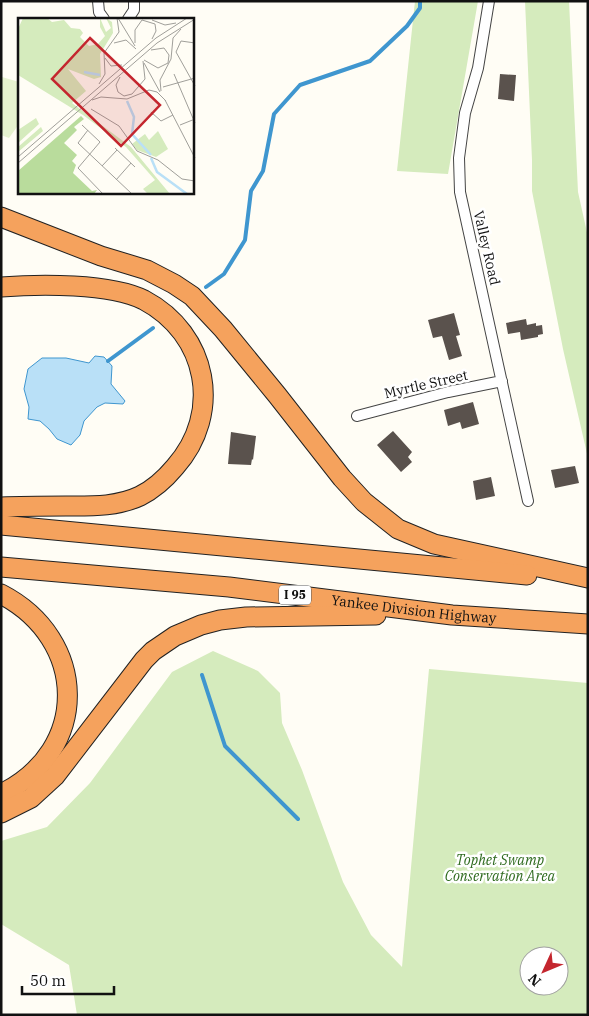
<svg xmlns="http://www.w3.org/2000/svg" width="589" height="1016" font-family="'IBM Plex Serif',serif">
	<style>
		.green { fill: #d5ebbd; fill-rule: evenodd }
		.pitch { fill: #e6f2cf }
		.water { fill: #b9e0f7; stroke: #3f96cf }
		.lines { fill: none; stroke-linecap: round; stroke-linejoin: round }
		.stream { stroke: #3f96cf; stroke-width: 4 }
		.building { fill: #5a524d }
		.minor-casing { stroke: #444; stroke-width: 12 }
		.motorway-casing { stroke: #222; stroke-width: 21 }
		.minor { stroke: #fff; stroke-width: 10 }
		.motorway { stroke: #f5a25d; stroke-width: 19 }
		.labels { text-anchor: middle; stroke-width: 5; stroke-linejoin: round; paint-order: stroke }
		.shield { fill: #fff; stroke: #585858; stroke-width: 1 }
		.shield-label { font-size: 12px; font-weight: bold; fill: #111 }
		.street-label { font-size: 14px; fill: #111; stroke: #fff }
		.park-label { font-size: 14px; font-style: italic; fill: #2f6b1f; stroke: #fff }
		.inset-river { fill: none; stroke: #b9e0f7; stroke-width: 2.5 }
		.inset-road { fill: none; stroke: #a09f9a; stroke-width: 1 }
		.view { fill: #c4262e; fill-opacity: 0.15; stroke: #c4262e; stroke-width: 2.5 }
		.inset-edge { fill: none; stroke: #111; stroke-width: 2.5 }
	</style>
	<rect width="100%" height="100%" fill="#fffdf5"/>
	<path class="green" d="M415,1H478L448,174L397,171Z
		M525,1H569L578,192L588,237V458L563,349L532,191V160Z
		M213,651L258,671L280,693L282,723L302,770L343,882L371,935L402,967L429,669L588,683V1015H77L69,965L1,924V841L47,827L90,783L172,672ZM529,956H559V986H529Z"/>
	<path class="pitch" d="M2,77L19,82V124L9,138L1,135Z"/>
	<path class="water" d="M95,356L104,357L112,366L111,384L125,401L123,404L105,403L97,407L84,421L80,435L71,445L57,439L49,429L40,421L28,419L29,407L24,389L28,369L42,358H66L89,363Z"/>
	<g class="lines">
		<path class="stream" d="M206,287L224,274L245,240L251,191L263,171L274,114L300,85L370,61L407,26L420,8V1
			M108,361L153,328
			M202,675L225,746L298,819"/>
	</g>
	<path class="building" d="M500,74L516,75L514,101L498,99Z
		M454,313L460,335L456,336L462,356L449,360L442,336L433,338L428,320Z
		M526,319L527,325L536,323V326L542,325L543,334L538,335V337L521,340L520,332L508,334L506,323Z
		M473,402L479,424L462,429L460,422L448,426L444,410Z
		M393,431L412,452L408,457L412,462L401,472L377,445Z
		M231,432L256,436L253,460L252,459L251,465L228,464Z
		M575,466L579,483L555,488L551,470Z
		M491,477L495,496L476,500L473,481Z"/>
	<g class="lines">
		<g class="minor-casing">
			<path id="minor" d="M98,1L99,12L104,19
				M489,1L478,68L465,113L459,158L460,192L528,501
				M128,19L134,10V1
				M357,416L448,392L502,381"/>
		</g>
		<g class="motorway-casing">
			<g id="motorway">
				<path d="M1,217L101,256L147,270L174,284L192,296L223,329L277,395L342,478L364,502L398,529L434,544L588,578"/>
				<path d="M1,287C39,284 110,283 144,300C208,334 223,413 175,467C165,479 154,489 140,496C117,507 91,506 66,506C44,506 23,506 1,507"/>
				<path d="M1,525L527,575"/>
				<path id="s1" d="M1,567L229,587L452,615L588,624"/>
				<path d="M1,594C88,639 91,750 1,794"/>
				<path d="M1,813L31,798L55,776L144,660L153,651L175,636L201,625L220,620L246,617L376,615"/>
			</g>
		</g>
		<use href="#minor" class="minor"/>
		<use href="#motorway" class="motorway"/>
	</g>
	<g class="labels">
		<rect class="shield" x="279" y="585.5" width="32" height="19" rx="4"/>
		<g class="shield-label">
			<text x="295" y="599">I 95</text>
		</g>
		<g class="street-label">
			<text transform="translate(487 248) rotate(77)" y="5">Valley Road</text>
			<text transform="translate(426 384) rotate(-13)" y="5">Myrtle Street</text>
			<text dy="5" stroke="none"><textPath href="#s1" startOffset="415">Yankee Division Highway</textPath></text>
		</g>
		<g class="park-label">
			<text x="500" y="865">Tophet Swamp<tspan x="500" dy="16">Conservation Area</tspan></text>
		</g>
	</g>
	<g transform="translate(18 18)">
		<rect width="176" height="176" fill="#fffdf5"/>
		<path d="M5,0H29L34,4L46,2L53,10L62,11L65,15L62,19L71,28L80,26L87,18L82,9V0L88,14L93,10L88,0L94,4L95,15L82,36L83,59L76,61L50,51L68,73L54,85L113,129L152,176H130L125,171L137,162L108,129L65,97L0,57V11ZM18,100L21,106L0,125V112ZM23,109L25,113L0,134V129ZM140,113L150,131L138,139L119,132L114,126L127,116L131,122Z" fill="#d5ebbd"/>
		<path d="M63,98L66,101L56,109L59,112L46,125L59,137L54,143L58,147L55,155L74,173L79,172L76,176H0V153Z" fill="#b9dc9c"/>
		<path class="inset-river" d="M66,54L82,57M109,83L116,99L114,116L133,137M133,140L139,154L169,176"/>
		<path class="inset-road" d="M100,0L117,28M134,2L147,7L158,5M96,25L108,22L118,31M117,25V12L124,2L137,6L138,13L134,21M177,25L163,23L158,34L177,68M87,40L93,48L104,47M126,42L140,50L150,45L151,37L146,30L133,32M126,45L142,74M156,56L177,105M102,59L98,67L100,74L106,78L114,76L127,61L125,43M81,66L87,56L86,35L101,14L99,0M145,69L177,60M143,73L142,62L153,41L155,20L163,11M74,82L83,79L109,81L131,72L139,74L148,83M147,82L177,140M73,91L101,108L119,133L140,142L164,161L177,163M135,97L133,94L143,103L155,97M64,107L82,124L60,150L85,176M162,107L177,101M70,112L60,125L114,176M97,130L117,149M0,139L138,20L169,0M0,145L139,25L177,1M84,148L99,132M98,162L113,145"/>
		<path class="view" d="M72,20L142,87L103,128L34,61Z"/>
		<rect width="176" height="176" class="inset-edge"/>
	</g>
	<rect width="589" height="1016" fill="none" stroke="#111111" stroke-width="5"/>
	<g transform="translate(544 971) rotate(226)"><circle r="24" fill="#ffffff" stroke="#a0a0a0"/>
	<path d="M0-4L9 19L0 12L-9 19Z" fill="#c4262e"/>
	<text y="-8" font-size="14" font-weight="bold" text-anchor="middle" fill="#111111">N</text>
	</g>
	<path d="M22 986v8h92v-8" fill="none" stroke="#111111" stroke-width="2.5"/>
	<text x="30" y="986" font-size="15" fill="#111111" stroke="#ffffff" stroke-width="4" paint-order="stroke">50 m</text>
</svg>
